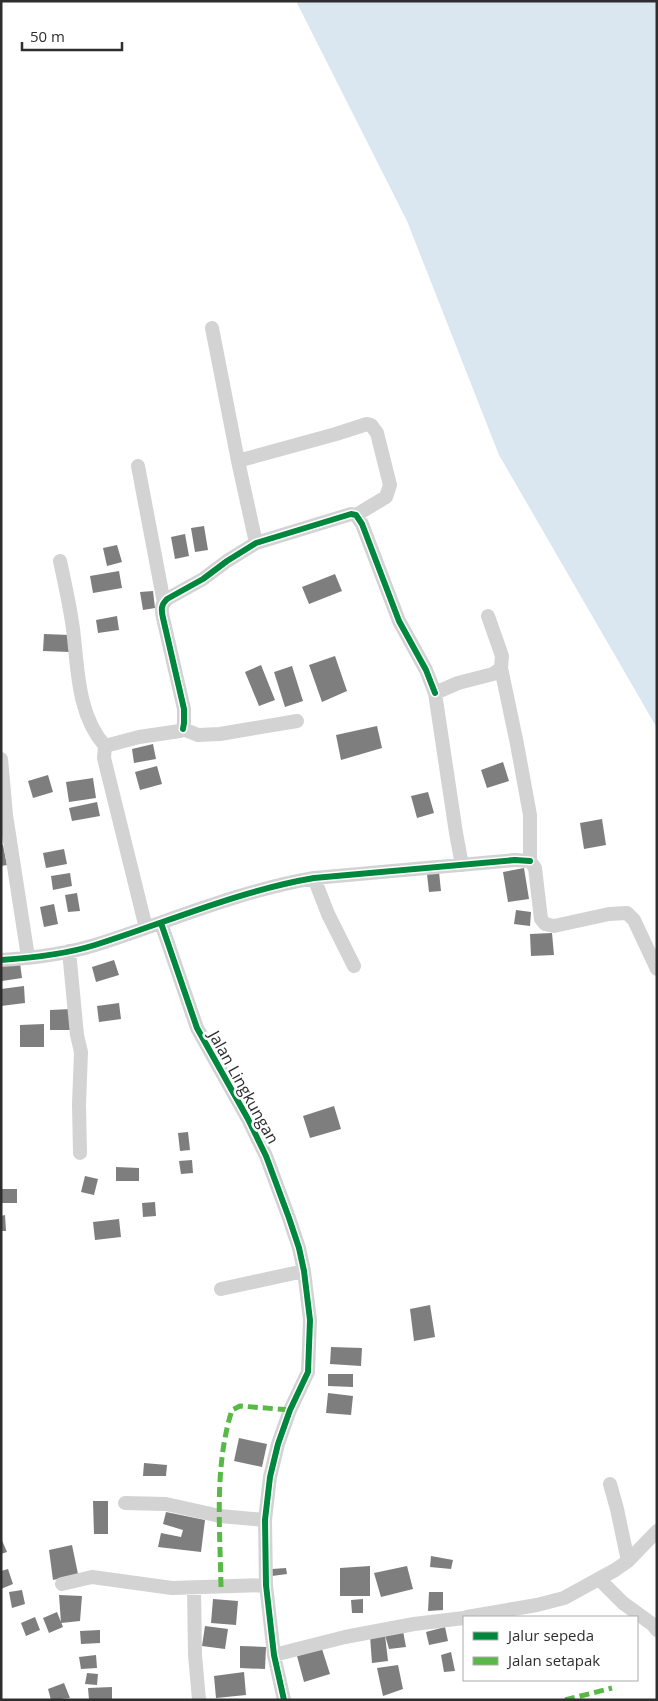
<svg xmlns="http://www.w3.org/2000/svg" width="658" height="1701" font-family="'Open Sans',sans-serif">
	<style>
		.water { fill: #dbe7f0 }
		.building { fill: #7e7e7e }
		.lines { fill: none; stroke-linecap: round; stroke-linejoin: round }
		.minor { stroke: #d3d3d3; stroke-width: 14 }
		.quiet { stroke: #58b947; stroke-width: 5; stroke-dasharray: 10 5; stroke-linecap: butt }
		.cycleway-casing { stroke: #fff; stroke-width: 9 }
		.cycleway { stroke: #00873e; stroke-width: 6 }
		.labels { text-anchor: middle; stroke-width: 5; stroke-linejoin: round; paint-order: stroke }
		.street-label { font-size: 16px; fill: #2e2e2e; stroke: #fff }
	</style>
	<rect width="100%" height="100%" fill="#fff"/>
	<path class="water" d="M296,1H657V728L499,455L407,221Z"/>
	<path class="building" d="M204,526L208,550L195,552L191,528Z
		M185,534L189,556L175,559L171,537Z
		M117,545L122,562L107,566L103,548Z
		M119,571L122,588L93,593L90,576Z
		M335,574L342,591L309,604L302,587Z
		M153,591L155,608L143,610L140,592Z
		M117,616L119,630L98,633L96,620Z
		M44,634L70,635V652L43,651Z
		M335,656L347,691L322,702L309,665Z
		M261,665L275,700L259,706L245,672Z
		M292,666L303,701L285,707L274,672Z
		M377,726L382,748L341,760L336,735Z
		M153,744L156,759L134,763L132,749Z
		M503,762L509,781L487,788L481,770Z
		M157,766L162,784L140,790L135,772Z
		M48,775L53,792L33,798L28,781Z
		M93,778L96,798L69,802L66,782Z
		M428,792L434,813L417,818L411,796Z
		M97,802L100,816L72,821L69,808Z
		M602,819L606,845L584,849L580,823Z
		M1,845H3L7,865L1,866Z
		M64,849L67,864L46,868L43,853Z
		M524,868L529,899L508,902L503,872Z
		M439,872L441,891L429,892L427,874Z
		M70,873L72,886L53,890L51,876Z
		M77,893L80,911L68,912L65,895Z
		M54,904L58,924L44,927L40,907Z
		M516,910L531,912L530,926L514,924Z
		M552,933L554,955L531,956L530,934Z
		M114,960L119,975L96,982L92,967Z
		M20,963L22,978L2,981L1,965Z
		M24,986L25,1003L1,1006V989Z
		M119,1003L121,1019L99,1022L97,1006Z
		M71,1009L72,1030H50V1010Z
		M44,1024V1047H20V1025Z
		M334,1106L341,1129L310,1138L303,1116Z
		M188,1132L190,1150L180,1151L178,1133Z
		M192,1160L193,1173L181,1174L179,1161Z
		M116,1167L139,1168V1181H116Z
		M85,1176L98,1179L94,1195L81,1192Z
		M1,1189H17V1203H1Z
		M155,1202L156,1216L143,1217L142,1203Z
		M5,1215L6,1231H1V1216Z
		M119,1219L121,1237L95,1240L93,1222Z
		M430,1305L435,1337L414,1341L410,1309Z
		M331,1347L362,1348L361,1366L330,1364Z
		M328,1374H353V1387L328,1386Z
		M328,1393L353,1396L351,1415L326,1413Z
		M239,1438L267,1444L262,1467L234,1461Z
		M144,1463L167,1465L166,1476H143Z
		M93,1501H108V1534H94Z
		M166,1512L205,1520L201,1552L158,1547L161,1533L181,1537L183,1530L163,1524Z
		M1,1538L7,1552L1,1554Z
		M72,1545L78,1574L53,1580L49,1550Z
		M431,1556L453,1560L451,1569L430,1567Z
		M370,1566V1596H340V1568Z
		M407,1566L413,1589L381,1597L374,1573Z
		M286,1568L287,1574L272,1576V1569Z
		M8,1569L13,1584L1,1589V1571Z
		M22,1590L25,1604L12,1608L9,1592Z
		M429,1592H443V1610L428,1611Z
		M59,1595L82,1596L80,1621L61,1623Z
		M213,1599L238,1601L236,1625L211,1623Z
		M363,1599V1613H352L351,1600Z
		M57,1612L63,1627L49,1633L43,1618Z
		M35,1617L40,1630L26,1636L21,1623Z
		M205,1626L228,1629L225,1649L202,1646Z
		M445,1627L448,1641L429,1645L426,1632Z
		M100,1630V1643L81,1644L80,1631Z
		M403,1631L406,1647L389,1649L385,1635L388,1661L372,1663L370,1636Z
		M240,1646L266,1647L265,1669L240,1668Z
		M322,1649L330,1674L304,1682L297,1656Z
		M451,1652L455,1671L444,1672L441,1655Z
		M96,1655L97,1668L81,1669L79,1657Z
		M398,1665L403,1689L383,1696L377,1668Z
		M244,1672L246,1695L216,1698L214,1676Z
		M87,1673L98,1674L97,1685L85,1684Z
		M64,1683L70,1698L51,1700L48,1689Z
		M112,1687V1700H89L88,1688Z"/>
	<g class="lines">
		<path class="minor" d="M212,328L238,461L256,543
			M238,461L336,434L367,424L371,425L377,433L390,485L386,497L356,515
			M138,466L164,603
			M60,561C65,584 70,606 73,629C78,669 77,714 105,746
			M501,668L517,744L530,815V861L535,868L541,919L545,924L554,926L609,914L627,913L634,920L657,969
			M183,729L184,723V709L163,618C161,609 161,605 167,599L203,579L227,561L256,543L351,514L356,515L362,524L399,621L426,670L435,693
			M105,746L139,737L180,731L183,729L198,735L220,734L297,721
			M105,746L104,758L146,928
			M1,759L6,815L28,957
			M462,865L456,833L435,693L458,683L493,674L501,668L502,656L488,616
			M314,878L328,914L354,966
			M161,923L197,1028L248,1119L266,1156L289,1218L299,1248L304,1271L310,1320L308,1372L290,1410L278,1444L270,1477L265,1520L266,1585L274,1655L284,1700
			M69,951L77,1035L81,1052L79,1104L80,1153
			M1,960C32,958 66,954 95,945C168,922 238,891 314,878L515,860L530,861
			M221,1289L304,1271
			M610,1484L617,1509L628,1561
			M125,1503L166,1504L220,1516L265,1520
			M599,1579L623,1603L652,1624L657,1630
			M62,1584L92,1577L172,1588L266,1585
			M194,1588L195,1655L199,1700
			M467,1617L537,1605L564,1598L615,1570L628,1561L657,1531
			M274,1655L345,1637L414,1624L464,1618"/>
		<path class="quiet" d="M221,1587C220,1528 214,1467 232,1410L240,1406L290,1410
			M565,1700L612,1688"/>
		<g class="cycleway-casing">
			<path id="cycleway" d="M183,729L184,723V709L163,618C161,609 161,605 167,599L203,579L227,561L256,543L351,514L356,515L362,524L399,621L426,670L435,693
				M161,923L197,1028L248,1119L266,1156L289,1218L299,1248L304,1271L310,1320L308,1372L290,1410L278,1444L270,1477L265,1520L266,1585L274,1655L284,1700
				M1,960C32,958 66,954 95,945C168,922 238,891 314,878L515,860L530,861"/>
		</g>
		<use href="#cycleway" class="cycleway"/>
	</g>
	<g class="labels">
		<g class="street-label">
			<text transform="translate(244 1087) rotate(61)" y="6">Jalan Lingkungan</text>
		</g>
	</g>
	<rect width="658" height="1701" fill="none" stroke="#2e2e2e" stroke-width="5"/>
	<rect x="463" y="1616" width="175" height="65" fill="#ffffff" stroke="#ababab"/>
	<rect x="473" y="1632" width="25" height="8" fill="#00873e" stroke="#ababab"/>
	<text x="508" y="1641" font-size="15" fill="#2e2e2e">Jalur sepeda</text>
	<rect x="473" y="1657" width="25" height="8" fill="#58b947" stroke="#ababab"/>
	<text x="508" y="1666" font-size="15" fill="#2e2e2e">Jalan setapak</text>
	<path d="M22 42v8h100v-8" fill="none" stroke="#2e2e2e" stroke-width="2.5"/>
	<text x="30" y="42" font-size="15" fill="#2e2e2e" stroke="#ffffff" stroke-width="4" paint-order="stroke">50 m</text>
</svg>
